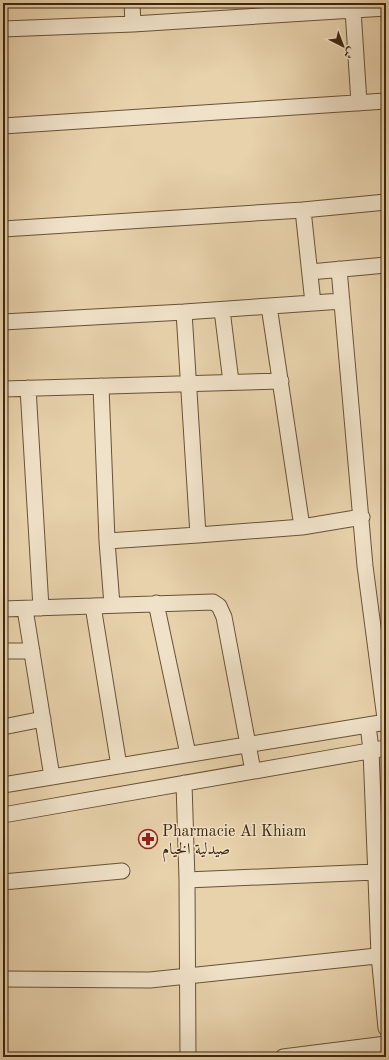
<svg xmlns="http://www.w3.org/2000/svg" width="389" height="1060" font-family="'Old Standard TT',Amiri,serif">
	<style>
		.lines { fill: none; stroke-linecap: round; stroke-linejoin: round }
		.minor-casing { stroke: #685236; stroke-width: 17 }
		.minor { stroke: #f0e2c9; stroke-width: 15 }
		.labels { text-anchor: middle; stroke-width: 3; stroke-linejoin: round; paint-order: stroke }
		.poi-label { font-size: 16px; fill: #3e270e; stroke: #f0e2c9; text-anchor: start }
	</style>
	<rect width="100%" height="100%" fill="#e8d2ac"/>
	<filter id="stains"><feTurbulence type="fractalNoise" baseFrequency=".005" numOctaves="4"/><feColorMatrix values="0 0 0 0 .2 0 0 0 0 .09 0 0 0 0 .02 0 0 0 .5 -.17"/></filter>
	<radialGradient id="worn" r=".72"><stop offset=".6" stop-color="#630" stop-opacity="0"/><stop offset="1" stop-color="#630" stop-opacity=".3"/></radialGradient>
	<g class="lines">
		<g class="minor-casing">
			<path id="minor" d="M132,3L133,24
				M353,10L359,103
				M3,29L133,24L386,8
				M3,126L386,101
				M303,210L313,303
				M3,229L303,210L386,202
				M339,269L365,566L386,726
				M310,272L386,265
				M269,306L302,527L362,517
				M222,310L231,382
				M3,322L184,312L342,301
				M101,386L107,541
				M28,388L41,608
				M3,389L281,381
				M198,535L302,527
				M156,603L188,754
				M112,605L107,541L198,535L184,312
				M93,606L119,766
				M3,609L213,602L219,606L224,617L253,771
				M25,609L52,777
				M3,651H32
				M368,725L371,750L379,955L386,1028
				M3,727L43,719
				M184,783L187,880L188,1057
				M3,785L386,722
				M3,815L386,748
				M187,880L375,872
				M3,882L122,871
				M3,979L150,980L386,955
				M283,1057L386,1044"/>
		</g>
		<use href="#minor" class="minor"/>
	</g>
	<defs>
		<g id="pharmacy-ring" transform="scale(1)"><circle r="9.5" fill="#f0e2c9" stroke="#8f2418" stroke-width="1.5"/><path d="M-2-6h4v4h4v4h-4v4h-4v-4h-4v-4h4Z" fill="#8f2418"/></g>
	</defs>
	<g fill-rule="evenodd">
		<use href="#pharmacy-ring" x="148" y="839"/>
	</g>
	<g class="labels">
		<g class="poi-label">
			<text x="162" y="836">Pharmacie Al Khiam<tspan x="162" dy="18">صيدلية الخيام</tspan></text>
		</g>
	</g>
	<rect width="389" height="1060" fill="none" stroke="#e8d2ac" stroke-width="16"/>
	<rect x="4" y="4" width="381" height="1052" fill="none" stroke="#3e270e" stroke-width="2"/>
	<rect x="8" y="8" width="373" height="1044" fill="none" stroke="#3e270e"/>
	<g transform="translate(343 46) rotate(138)" stroke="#f0e2c9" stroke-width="3" paint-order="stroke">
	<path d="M0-3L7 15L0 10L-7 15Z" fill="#3e270e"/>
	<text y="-6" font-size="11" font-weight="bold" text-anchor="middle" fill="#3e270e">ش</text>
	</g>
	<rect width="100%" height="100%" filter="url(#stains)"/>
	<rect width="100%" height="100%" fill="url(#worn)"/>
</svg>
